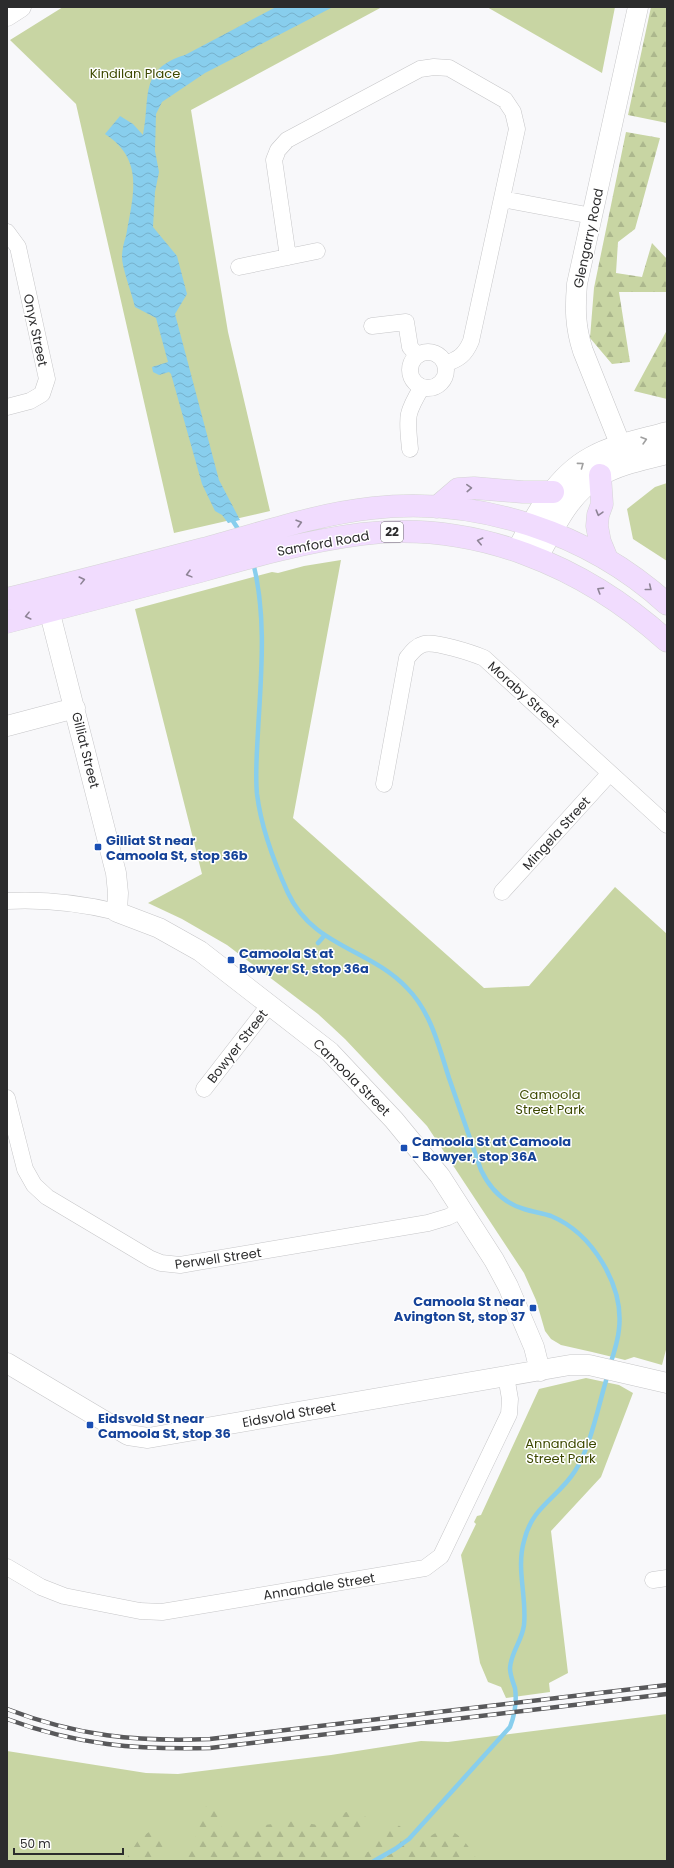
<svg xmlns="http://www.w3.org/2000/svg" width="674" height="1868" font-family="Poppins,sans-serif">
	<style>
		.green { fill: #c8d5a3 }
		.forest { fill: url(#forest-firs) }
		.water { fill: url(#water-waves) }
		.lines { fill: none; stroke-linecap: round; stroke-linejoin: round }
		.stream { stroke: #88ceed; stroke-width: 4.5 }
		.minor-casing { stroke: #c6c6c8; stroke-width: 17 }
		.tertiary-casing { stroke: #c6c6c8; stroke-width: 21 }
		.secondary-casing { stroke: #c6c6c8; stroke-width: 23 }
		.primary-casing { stroke: #d5d5d5; stroke-width: 23 }
		.minor { stroke: #fff; stroke-width: 16 }
		.tertiary { stroke: #fff; stroke-width: 20 }
		.secondary { stroke: #fff; stroke-width: 22 }
		.primary { stroke: #f1dcfe; stroke-width: 22 }
		.rail-casing { stroke: #59595b; stroke-width: 4.5 }
		.rail { stroke: #fff; stroke-width: 3; stroke-dasharray: 9; stroke-linecap: butt }
		.oneway { stroke: #a0a0a0 }
		.oneway2 { stroke: #8e8496 }
		.transit-dot { fill: #1a4fb4; stroke: #fff; stroke-width: 1.5 }
		.labels { text-anchor: middle; stroke-width: 3; stroke-linejoin: round; paint-order: stroke }
		.shield { fill: #fff; stroke: #6b6b6c; stroke-width: 1 }
		.shield-label { font-size: 12px; font-weight: bold; fill: #2c2c2d }
		.park-label { font-size: 13px; fill: #3d4901; stroke: #fff }
		.street-label { font-size: 13px; fill: #2c2c2d; stroke: #fff }
		.transit-label { font-size: 13px; font-weight: bold; fill: #164399; stroke: #fff; text-anchor: start }
	</style>
	<defs>
		<pattern id="forest-firs" width="22" height="20" patternUnits="userSpaceOnUse"><rect width="22" height="20" fill="#c8d5a3"/><path d="M5 1l3.5 6h-7zM16 11l3.5 6h-7z" fill="#acb78d"/></pattern>
		<pattern id="water-waves" width="16" height="10" patternUnits="userSpaceOnUse"><rect width="16" height="10" fill="#88ceed"/><path d="M0 5q4-4 8 0t8 0" fill="none" stroke="#76b1cc"/></pattern>
	</defs>
	<rect width="100%" height="100%" fill="#f8f8fa"/>
	<path class="green" d="M63,7H382L191,110L228,332L270,511L174,533L76,104L10,40Z
		M487,7H615L602,73Z
		M667,483V561L633,539L627,509L655,487Z
		M341,560L293,818L484,988L529,986L615,887L667,934V1346L662,1365L634,1357L625,1360L592,1352L561,1345L551,1339L545,1331L536,1300L524,1273L427,1126L345,1039L318,1014L227,945L182,919L148,903L202,874L135,609L272,572L278,573L304,566Z
		M586,1378L619,1385L633,1393L601,1477L551,1531L568,1673L549,1683L550,1692L506,1698L501,1687L488,1682L480,1663L461,1555L476,1524L474,1522L477,1516L481,1515L539,1389Z
		M667,1714V1861H7V1751L146,1773L178,1774L331,1755L421,1741L448,1742Z"/>
	<path class="forest" d="M651,7H667V123L628,115Z
		M626,132L660,138L635,229L618,242L616,273L642,277L652,243L667,259V292H619L630,362L612,364L590,338L594,288Z
		M667,330V399L634,391Z
		M210,1804L219,1812L222,1830H228L294,1821L324,1826L346,1812L364,1814L369,1824L350,1846L351,1851L357,1854L368,1852C376,1841 384,1824 400,1826L409,1839L420,1842C427,1838 436,1832 444,1830C458,1828 472,1851 478,1861H166L183,1857C187,1851 195,1842 196,1835C198,1817 192,1816 210,1804Z
		M149,1832L162,1835L165,1841L159,1861H125L139,1839Z"/>
	<path class="water" d="M276,7H333L205,73L162,102L156,114L155,151L159,172L155,192L153,227L177,256L187,294L175,314L219,480L240,520L228,523L222,515L215,511L202,484L171,374L169,372L159,375L153,372L152,367L168,362L156,318L135,307C132,294 122,268 122,257C122,250 124,242 126,236C133,195 145,160 105,134L120,116L133,124L143,135C151,98 138,69 185,55Z"/>
	<g class="lines">
		<path class="stream" d="M231,518L240,532
			M253,562C267,617 261,676 258,731C257,752 255,773 257,794C261,827 274,862 288,893C313,947 369,948 407,988C431,1012 439,1047 449,1078C460,1109 470,1139 481,1170C490,1189 504,1203 524,1209C533,1212 542,1213 551,1216C592,1233 624,1285 619,1329C618,1341 614,1353 610,1365
			M318,943L324,936
			M374,1861L395,1849L409,1839L510,1727C515,1714 517,1702 515,1688C513,1682 510,1675 510,1668C511,1652 522,1641 524,1625C527,1597 516,1569 524,1541C532,1506 558,1498 575,1471C591,1447 599,1402 608,1374"/>
		<g class="minor-casing">
			<path id="minor" d="M502,199L592,216
				M7,232L18,247L47,379L42,394L30,401L7,407
				M288,257L274,160L278,150L287,140L420,69L434,67L449,68L505,100L513,112L517,129L471,341C465,355 459,359 445,364
				M239,267L317,251
				M372,326L406,322L410,347L417,355
				M410 370a18 18 0 1 1 36 0a18 18 0 1 1-36 0Z
				M410,449C407,417 405,415 422,387
				M384,784L407,658C412,652 416,646 424,644C435,641 472,653 484,658L667,825
				M502,892L610,773
				M7,901C45,899 80,903 117,912
				M204,1089L270,1004
				M7,1098L25,1169L34,1185L47,1197L151,1259L161,1263L180,1265L428,1223L448,1217L462,1210
				M7,1567L41,1587L64,1596L140,1611L162,1612L425,1568L441,1556L509,1414L510,1399L506,1376
				M653,1580L667,1578"/>
		</g>
		<g class="tertiary-casing">
			<path id="tertiary" d="M7,16L21,7
				M627,461L583,351C575,327 575,308 577,284L638,7
				M45,594L116,873L118,893L117,912L159,928L200,951L330,1052L394,1120L440,1176L494,1260L508,1286L534,1347L540,1371
				M7,726L75,708
				M7,1363L128,1435L148,1438L570,1365H589L667,1383"/>
		</g>
		<g class="secondary-casing">
			<path id="secondary" d="M518,550C536,516 556,477 591,458C614,445 642,440 667,433
				M537,557C554,527 569,492 600,475C620,463 645,459 667,453"/>
		</g>
		<g class="primary-casing">
			<path id="primary" d="M600,475L602,504L598,515L597,526L600,542L607,559
				M437,507L458,489L474,488L523,492H553
				M7,599C73,583 138,566 203,549C259,534 316,514 373,508C478,496 589,533 667,604
				M7,622C72,605 136,588 201,571C254,556 307,541 362,534C475,520 584,566 667,641"/>
		</g>
		<use href="#minor" class="minor"/>
		<use href="#tertiary" class="tertiary"/>
		<use href="#secondary" class="secondary"/>
		<use href="#primary" class="primary"/>
		<g class="rail-casing">
			<path id="rail" d="M7,1709C77,1736 136,1742 210,1739L667,1685
				M7,1719C77,1745 137,1750 210,1748L667,1694"/>
		</g>
		<use href="#rail" class="rail"/>
	</g>
	<defs><path id="oneway-chevron" d="M-2-3.5L2.5 0L-2 3.5" fill="none" stroke-width="1.6" stroke-linecap="round" stroke-linejoin="round"/></defs>
	<g class="oneway">
		<use href="#oneway-chevron" transform="translate(644 440) rotate(-16)"/>
		<use href="#oneway-chevron" transform="translate(581 465) rotate(-36)"/>
	</g>
	<g class="oneway2">
		<use href="#oneway-chevron" transform="translate(469 488) rotate(-3)"/>
		<use href="#oneway-chevron" transform="translate(599 513) rotate(106)"/>
		<use href="#oneway-chevron" transform="translate(299 523) rotate(-16)"/>
		<use href="#oneway-chevron" transform="translate(480 541) rotate(-167)"/>
		<use href="#oneway-chevron" transform="translate(189 574) rotate(165)"/>
		<use href="#oneway-chevron" transform="translate(82 580) rotate(-14)"/>
		<use href="#oneway-chevron" transform="translate(649 588) rotate(39)"/>
		<use href="#oneway-chevron" transform="translate(600 590) rotate(-148)"/>
		<use href="#oneway-chevron" transform="translate(28 616) rotate(166)"/>
	</g>
	<g class="transit-dot">
		<rect x="94" y="843" width="8" height="8" rx="2"/>
		<rect x="227" y="956" width="8" height="8" rx="2"/>
		<rect x="400" y="1144" width="8" height="8" rx="2"/>
		<rect x="529" y="1304" width="8" height="8" rx="2"/>
		<rect x="86" y="1421" width="8" height="8" rx="2"/>
	</g>
	<g class="labels">
		<rect class="shield" x="381" y="522" width="22" height="20" rx="3"/>
		<g class="shield-label">
			<text x="392" y="536">22</text>
		</g>
		<g class="park-label">
			<text x="135" y="78">Kindilan Place</text>
			<text x="550" y="1099">Camoola<tspan x="550" dy="15">Street Park</tspan></text>
			<text x="561" y="1448">Annandale<tspan x="561" dy="15">Street Park</tspan></text>
		</g>
		<g class="street-label">
			<text transform="translate(588 238) rotate(-78)" y="5">Glengarry Road</text>
			<text transform="translate(36 330) rotate(78)" y="5">Onyx Street</text>
			<text transform="translate(323 543) rotate(-10)" y="5">Samford Road</text>
			<text transform="translate(524 694) rotate(42)" y="5">Moraby Street</text>
			<text transform="translate(86 750) rotate(76)" y="5">Gilliat Street</text>
			<text transform="translate(556 833) rotate(-48)" y="5">Mingela Street</text>
			<text transform="translate(237 1046) rotate(-52)" y="5">Bowyer Street</text>
			<text transform="translate(352 1077) rotate(45)" y="5">Camoola Street</text>
			<text transform="translate(218 1258) rotate(-8)" y="5">Perwell Street</text>
			<text transform="translate(289 1414) rotate(-10)" y="5">Eidsvold Street</text>
			<text transform="translate(319 1586) rotate(-9)" y="5">Annandale Street</text>
		</g>
		<g class="transit-label">
			<text x="106" y="845">Gilliat St near<tspan x="106" dy="15">Camoola St, stop 36b</tspan></text>
			<text x="239" y="958">Camoola St at<tspan x="239" dy="15">Bowyer St, stop 36a</tspan></text>
			<text x="412" y="1146">Camoola St at Camoola<tspan x="412" dy="15">- Bowyer, stop 36A</tspan></text>
			<text x="525" y="1306" text-anchor="end">Camoola St near<tspan x="525" dy="15">Avington St, stop 37</tspan></text>
			<text x="98" y="1423">Eidsvold St near<tspan x="98" dy="15">Camoola St, stop 36</tspan></text>
		</g>
	</g>
	<rect width="674" height="1868" fill="none" stroke="#2c2c2d" stroke-width="16"/>
	<path d="M14 1848v6h109v-6" fill="none" stroke="#2c2c2d" stroke-width="2"/>
	<text x="20" y="1848" font-size="12" fill="#2c2c2d" stroke="#ffffff" stroke-width="3" paint-order="stroke">50 m</text>
</svg>
